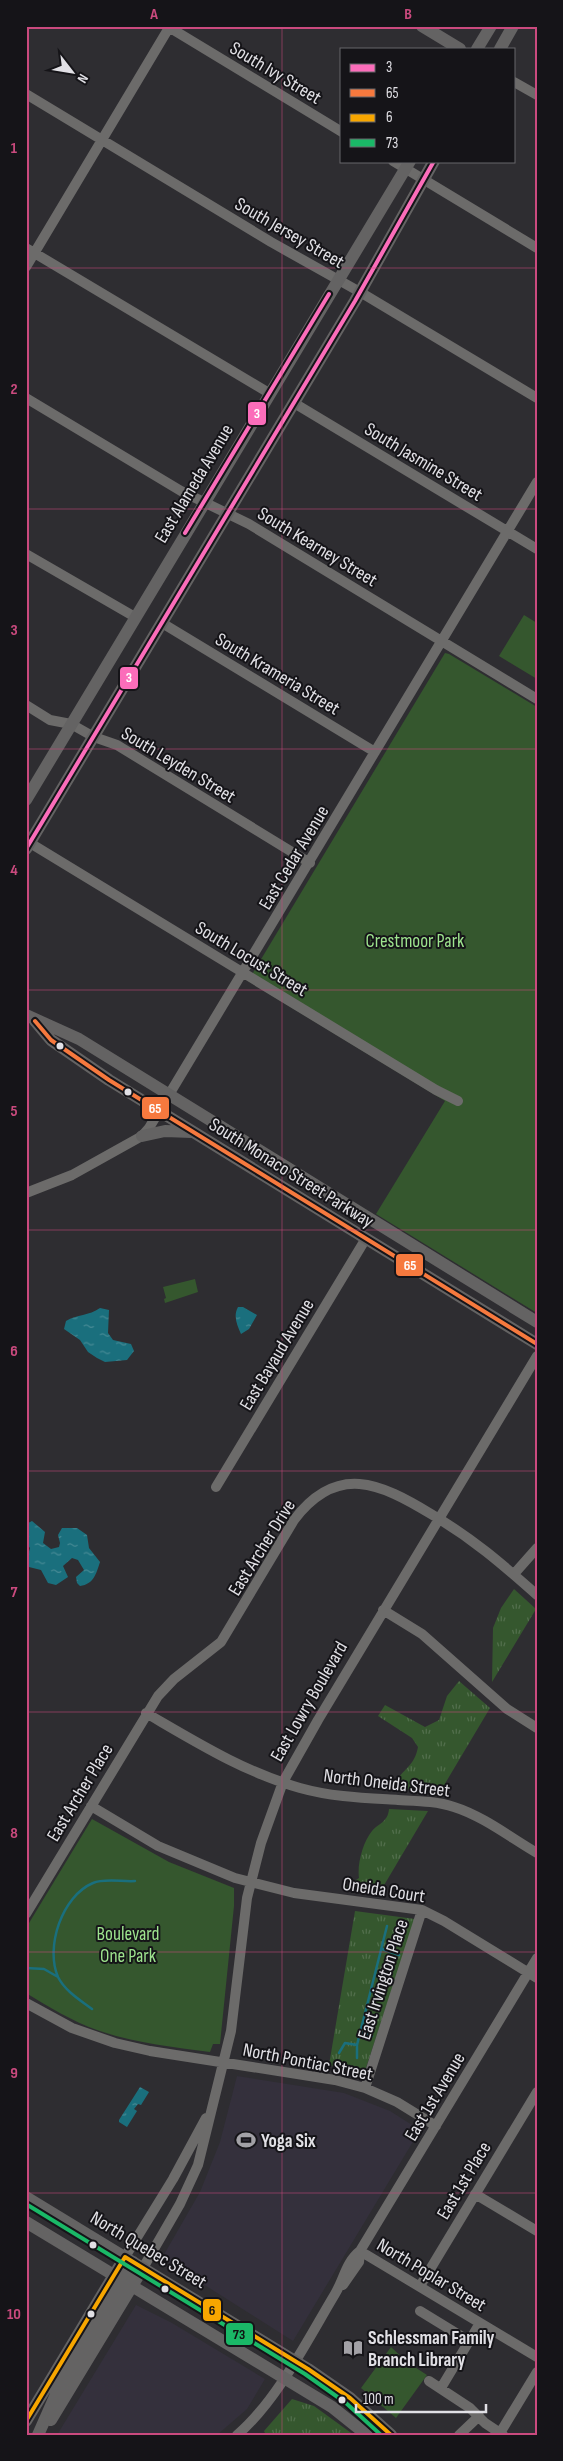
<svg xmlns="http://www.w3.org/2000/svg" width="563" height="2461" font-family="'Sofia Sans Condensed',sans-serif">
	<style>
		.built { fill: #34303c }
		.grass { fill: url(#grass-tufts) }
		.green { fill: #35572e }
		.water { fill: url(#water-ripples) }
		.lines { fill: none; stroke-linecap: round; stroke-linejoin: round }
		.stream { stroke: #1a6f7d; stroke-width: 2.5 }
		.minor { stroke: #6c6b6a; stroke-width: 10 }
		.major { stroke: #646363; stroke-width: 12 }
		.bus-1-casing { stroke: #151418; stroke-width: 8 }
		.bus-2-casing { stroke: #151418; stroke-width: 8 }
		.bus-3-casing { stroke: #151418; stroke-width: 8 }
		.bus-4-casing { stroke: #151418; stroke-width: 8 }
		.bus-1 { stroke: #fb6dba; stroke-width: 4 }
		.bus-2 { stroke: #f6793e; stroke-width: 4 }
		.bus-3 { stroke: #f7a600; stroke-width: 4 }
		.bus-4 { stroke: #1ab867; stroke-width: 4 }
		.grid { fill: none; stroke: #ca4a7e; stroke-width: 1; stroke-opacity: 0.55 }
		.bus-dot { fill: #e1e0e5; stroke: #151418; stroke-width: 2 }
		.labels { text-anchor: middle; stroke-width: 4; stroke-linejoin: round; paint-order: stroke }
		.street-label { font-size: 19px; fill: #e1e0e5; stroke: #151418 }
		.park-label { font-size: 19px; fill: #9ee48e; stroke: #151418 }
		.poi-label { font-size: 19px; font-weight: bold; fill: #e1e0e5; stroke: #151418; text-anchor: start }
		.line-badge { stroke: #151418; stroke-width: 2 }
		.badge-label { font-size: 14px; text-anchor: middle; font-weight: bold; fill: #fff }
		.pale-badge-label { font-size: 14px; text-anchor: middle; font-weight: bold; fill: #111 }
		.neatline { fill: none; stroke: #ca4a7e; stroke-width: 2 }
		.grid-label { font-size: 16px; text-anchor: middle; font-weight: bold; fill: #ca4a7e }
	</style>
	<defs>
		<pattern id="grass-tufts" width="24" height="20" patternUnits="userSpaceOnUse" patternTransform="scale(1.25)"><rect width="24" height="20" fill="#35572e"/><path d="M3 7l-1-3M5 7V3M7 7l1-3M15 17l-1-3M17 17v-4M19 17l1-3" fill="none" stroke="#526f4c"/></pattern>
		<pattern id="water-ripples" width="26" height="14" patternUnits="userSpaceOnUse" patternTransform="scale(1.25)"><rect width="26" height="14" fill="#1a6f7d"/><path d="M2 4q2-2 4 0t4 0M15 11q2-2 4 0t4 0" fill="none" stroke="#468a95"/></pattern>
	</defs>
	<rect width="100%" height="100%" fill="#2e2d31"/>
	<path class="built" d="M237,2076L344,2093L390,2111L420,2130L293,2341L162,2258L200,2192L220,2142Z
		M136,2305L172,2323L265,2379L247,2409L217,2435H57Z"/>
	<path class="grass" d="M514,1589L536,1609L492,1682L493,1628L501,1608Z
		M459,1681L490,1708L440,1792L393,1788C400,1769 414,1769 418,1747L412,1738L378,1716L385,1705L425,1727L439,1720L447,1696Z
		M389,1809L428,1811L380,1892L342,1889L359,1878C357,1864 363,1842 372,1831C379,1823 388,1822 389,1809Z
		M355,1911L415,1919L364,2074L329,2065Z
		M292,2399L314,2406L354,2435H266L264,2431Z"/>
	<path class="green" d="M524,615L537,623V679L499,656Z
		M445,653L449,654L537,707V1313L376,1214L445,1101L248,981Z
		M195,1279L198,1292L165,1303L164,1299L166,1298L163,1287Z
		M92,1819L169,1862L234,1888V1906L220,2044H213L210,2052C172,2047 134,2043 97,2030C72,2021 49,2007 26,1993V1928Z
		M391,2347L407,2362L427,2375L396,2418L361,2388Z"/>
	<path class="water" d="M238,1307H243L257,1315L249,1329L241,1334C237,1325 233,1316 238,1307Z
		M100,1308L109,1310L108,1333L113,1340L131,1344L134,1351L127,1360L105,1362L97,1358L88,1352L80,1340L64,1329L66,1321C77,1314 89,1316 100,1308Z
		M32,1521L45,1532L43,1543L51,1549L59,1547L60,1543L58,1535L62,1528H77L87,1535L89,1548L100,1562C96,1574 94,1584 80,1586L77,1583L76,1577L84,1570L78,1560L72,1558L63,1566L68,1577L56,1585L48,1583L41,1570L29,1567L26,1562L30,1548L26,1543V1524Z
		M140,2087L149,2092L141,2105L138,2104L134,2109L137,2111L127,2127L119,2122V2120Z"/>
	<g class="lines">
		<path class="stream" d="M382,1949L399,1955
			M26,1968L44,1969L58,1977
			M371,1990L383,1994
			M92,2009C80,2000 65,1991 58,1977C45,1947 62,1896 93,1883C104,1878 123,1882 135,1881
			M360,2032L372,2036
			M339,2053L345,2043L357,2045
			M357,2058V2045L387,1926"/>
		<path class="minor" d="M167,26L342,132
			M514,82L537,95
			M26,94L271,242L360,292L537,398
			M393,161L537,248
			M26,248L269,393
			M26,267L170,26
			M26,398L181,491L249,524L537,699
			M294,403L537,549
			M26,554L135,617
			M162,623L375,752
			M26,705L50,720L71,724L94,737L117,745L310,863
			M30,843L436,1090L458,1101
			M26,1193L72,1175L142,1136L149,1128L537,482
			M216,1487L365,1240
			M514,1574L537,1548
			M383,1610L422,1634L507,1709L537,1728
			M146,1713C196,1742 244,1772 300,1788C332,1797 365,1798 398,1800C417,1801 436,1801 454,1807C483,1816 511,1838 537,1853
			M91,1806L158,1846L235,1878L294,1893L422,1910L444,1921L537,1978
			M26,1914L158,1696L174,1679L221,1642L294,1520C337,1463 380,1483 431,1514C472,1538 501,1563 537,1595
			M26,2003L72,2028L115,2043L150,2051L335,2080L365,2088L397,2102L436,2126
			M365,2088L422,1910
			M475,2194L537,2231
			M360,2251L537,2357
			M125,2257L173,2179L206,2118
			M143,2268L180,2204L198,2165L231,2031L247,1898L261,1843L283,1782L318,1720L537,1356
			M343,2285L359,2262L360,2251
			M420,2286L537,2092
			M420,2311L469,2341
			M429,2381L470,2408L485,2423L503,2435
			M441,2388L480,2323
			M500,2433L537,2372
			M237,2435C277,2401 308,2339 335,2294C344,2279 346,2262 360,2251L537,1958
			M459,2435L479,2416"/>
		<path class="major" d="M422,26L460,49
			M477,49L491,26
			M500,49L513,26
			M26,800L410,161
			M26,849L355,301L434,161
			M26,1015L79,1039L537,1322
			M35,1021L51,1040L109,1080L537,1344
			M142,1136L165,1131L192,1132
			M26,2197L308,2369L350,2398L391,2435
			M26,2222L332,2407L367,2435
			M51,2420L143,2268
			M26,2421L125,2257
			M38,2435L57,2392L133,2262"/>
		<g class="bus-1-casing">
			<path id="bus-1" d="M185,533L329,294
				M26,849L355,301L434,161"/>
		</g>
		<g class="bus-2-casing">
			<path id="bus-2" d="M35,1021L51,1040L109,1080L537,1344"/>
		</g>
		<g class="bus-3-casing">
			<path id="bus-3" d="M26,2421L125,2257L308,2369L350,2398L391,2435"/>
		</g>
		<g class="bus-4-casing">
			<path id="bus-4" d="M26,2204L305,2374L346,2403L381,2435"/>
		</g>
		<use href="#bus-1" class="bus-1"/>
		<use href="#bus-2" class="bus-2"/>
		<use href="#bus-3" class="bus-3"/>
		<use href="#bus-4" class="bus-4"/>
	</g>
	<path class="grid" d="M282,26V2435M26,268H537M26,509H537M26,749H537M26,990H537M26,1230H537M26,1471H537M26,1712H537M26,1952H537M26,2193H537"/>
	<defs>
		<g id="stadium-bare" transform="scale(1.5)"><path d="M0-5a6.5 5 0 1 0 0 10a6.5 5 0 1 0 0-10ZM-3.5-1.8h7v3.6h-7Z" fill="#a2a1a6" stroke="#151418" stroke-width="2.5" paint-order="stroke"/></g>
		<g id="library-bare" transform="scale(1.5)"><path d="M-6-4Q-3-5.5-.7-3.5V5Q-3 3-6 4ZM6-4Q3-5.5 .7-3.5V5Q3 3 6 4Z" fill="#a2a1a6" stroke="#151418" stroke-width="2.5" paint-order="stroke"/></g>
	</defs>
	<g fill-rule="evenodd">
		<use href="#stadium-bare" x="246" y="2140"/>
		<use href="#library-bare" x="353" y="2348"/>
	</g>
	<g class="bus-dot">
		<circle cx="60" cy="1046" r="4.5"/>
		<circle cx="128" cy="1092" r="4.5"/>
		<circle cx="93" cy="2245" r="4.5"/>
		<circle cx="165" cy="2289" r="4.5"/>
		<circle cx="91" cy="2314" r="4.5"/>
		<circle cx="342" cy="2400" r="4.5"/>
	</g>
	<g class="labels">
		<g class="street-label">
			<text transform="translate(276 72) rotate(31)" y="7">South Ivy Street</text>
			<text transform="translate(290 232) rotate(30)" y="7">South Jersey Street</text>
			<text transform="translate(424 461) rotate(31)" y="7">South Jasmine Street</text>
			<text transform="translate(193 483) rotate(-59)" y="7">East Alameda Avenue</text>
			<text transform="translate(318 546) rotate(31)" y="7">South Kearney Street</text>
			<text transform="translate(278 673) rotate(31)" y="7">South Krameria Street</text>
			<text transform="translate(179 764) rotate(31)" y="7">South Leyden Street</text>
			<text transform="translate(293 857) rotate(-59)" y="7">East Cedar Avenue</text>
			<text transform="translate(252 958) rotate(31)" y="7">South Locust Street</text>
			<text transform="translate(292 1172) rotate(32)" y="7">South Monaco Street Parkway</text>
			<text transform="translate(276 1354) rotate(-59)" y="7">East Bayaud Avenue</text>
			<text transform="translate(261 1547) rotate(-58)" y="7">East Archer Drive</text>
			<text transform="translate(308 1701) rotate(-60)" y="7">East Lowry Boulevard</text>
			<text transform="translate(387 1782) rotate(7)" y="7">North Oneida Street</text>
			<text transform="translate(79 1792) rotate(-59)" y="7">East Archer Place</text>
			<text transform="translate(384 1889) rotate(9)" y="7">Oneida Court</text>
			<text transform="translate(382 1979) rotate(-72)" y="7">East Irvington Place</text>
			<text transform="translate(308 2061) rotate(11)" y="7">North Pontiac Street</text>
			<text transform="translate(434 2096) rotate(-59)" y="7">East 1st Avenue</text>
			<text transform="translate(463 2180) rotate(-59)" y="7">East 1st Place</text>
			<text transform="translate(149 2249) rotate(31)" y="7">North Quebec Street</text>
			<text transform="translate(432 2274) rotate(31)" y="7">North Poplar Street</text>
		</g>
		<g class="park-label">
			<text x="415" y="947">Crestmoor Park</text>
			<text x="128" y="1940">Boulevard<tspan x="128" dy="22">One Park</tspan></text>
		</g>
		<g class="poi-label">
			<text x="261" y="2147">Yoga Six</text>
			<text x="368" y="2344">Schlessman Family<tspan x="368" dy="22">Branch Library</tspan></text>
		</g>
	</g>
	<g class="line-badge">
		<rect x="247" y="401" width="20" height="25" rx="5" fill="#fb6dba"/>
		<rect x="119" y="666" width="20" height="24" rx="5" fill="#fb6dba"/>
		<rect x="141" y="1096" width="29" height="24" rx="5" fill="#f6793e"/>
		<rect x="395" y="1253" width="29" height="24" rx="5" fill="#f6793e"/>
		<rect x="202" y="2298" width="20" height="24" rx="5" fill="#f7a600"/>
		<rect x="225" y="2322" width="29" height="24" rx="5" fill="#1ab867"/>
	</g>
	<g class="badge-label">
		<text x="257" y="418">3</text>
		<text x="129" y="682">3</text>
		<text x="155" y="1113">65</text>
		<text x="410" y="1270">65</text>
	</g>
	<g class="pale-badge-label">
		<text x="212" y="2315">6</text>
		<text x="239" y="2339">73</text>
	</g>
	<rect width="563" height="2461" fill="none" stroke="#151418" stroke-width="55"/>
	<rect x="340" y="48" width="175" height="115" fill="#151418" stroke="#67666a"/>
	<rect x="350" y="64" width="25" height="8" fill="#fb6dba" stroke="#67666a"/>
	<text x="386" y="72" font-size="15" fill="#e1e0e5">3</text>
	<rect x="350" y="89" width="25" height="8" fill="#f6793e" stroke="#67666a"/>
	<text x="386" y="98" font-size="15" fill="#e1e0e5">65</text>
	<rect x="350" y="114" width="25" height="8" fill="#f7a600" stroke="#67666a"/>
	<text x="386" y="122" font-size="15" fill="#e1e0e5">6</text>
	<rect x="350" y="139" width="25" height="8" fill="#1ab867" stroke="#67666a"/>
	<text x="386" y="148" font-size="15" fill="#e1e0e5">73</text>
	<g transform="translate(72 72) rotate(121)" stroke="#151418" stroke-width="4" paint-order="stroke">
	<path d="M0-4L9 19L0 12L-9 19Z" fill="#e1e0e5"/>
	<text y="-8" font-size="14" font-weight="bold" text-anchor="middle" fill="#e1e0e5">N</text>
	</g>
	<path d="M356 2404v8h130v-8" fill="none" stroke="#e1e0e5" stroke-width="2.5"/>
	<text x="363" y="2404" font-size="15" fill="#e1e0e5" stroke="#151418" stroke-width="4" paint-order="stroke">100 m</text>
	<rect x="28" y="28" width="508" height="2406" class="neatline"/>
	<g class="grid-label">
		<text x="154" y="19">A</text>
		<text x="408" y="19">B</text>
		<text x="14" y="153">1</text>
		<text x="14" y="394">2</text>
		<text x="14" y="635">3</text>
		<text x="14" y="875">4</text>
		<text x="14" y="1116">5</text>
		<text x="14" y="1356">6</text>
		<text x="14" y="1597">7</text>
		<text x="14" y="1838">8</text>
		<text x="14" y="2078">9</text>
		<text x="14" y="2319">10</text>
	</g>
</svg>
